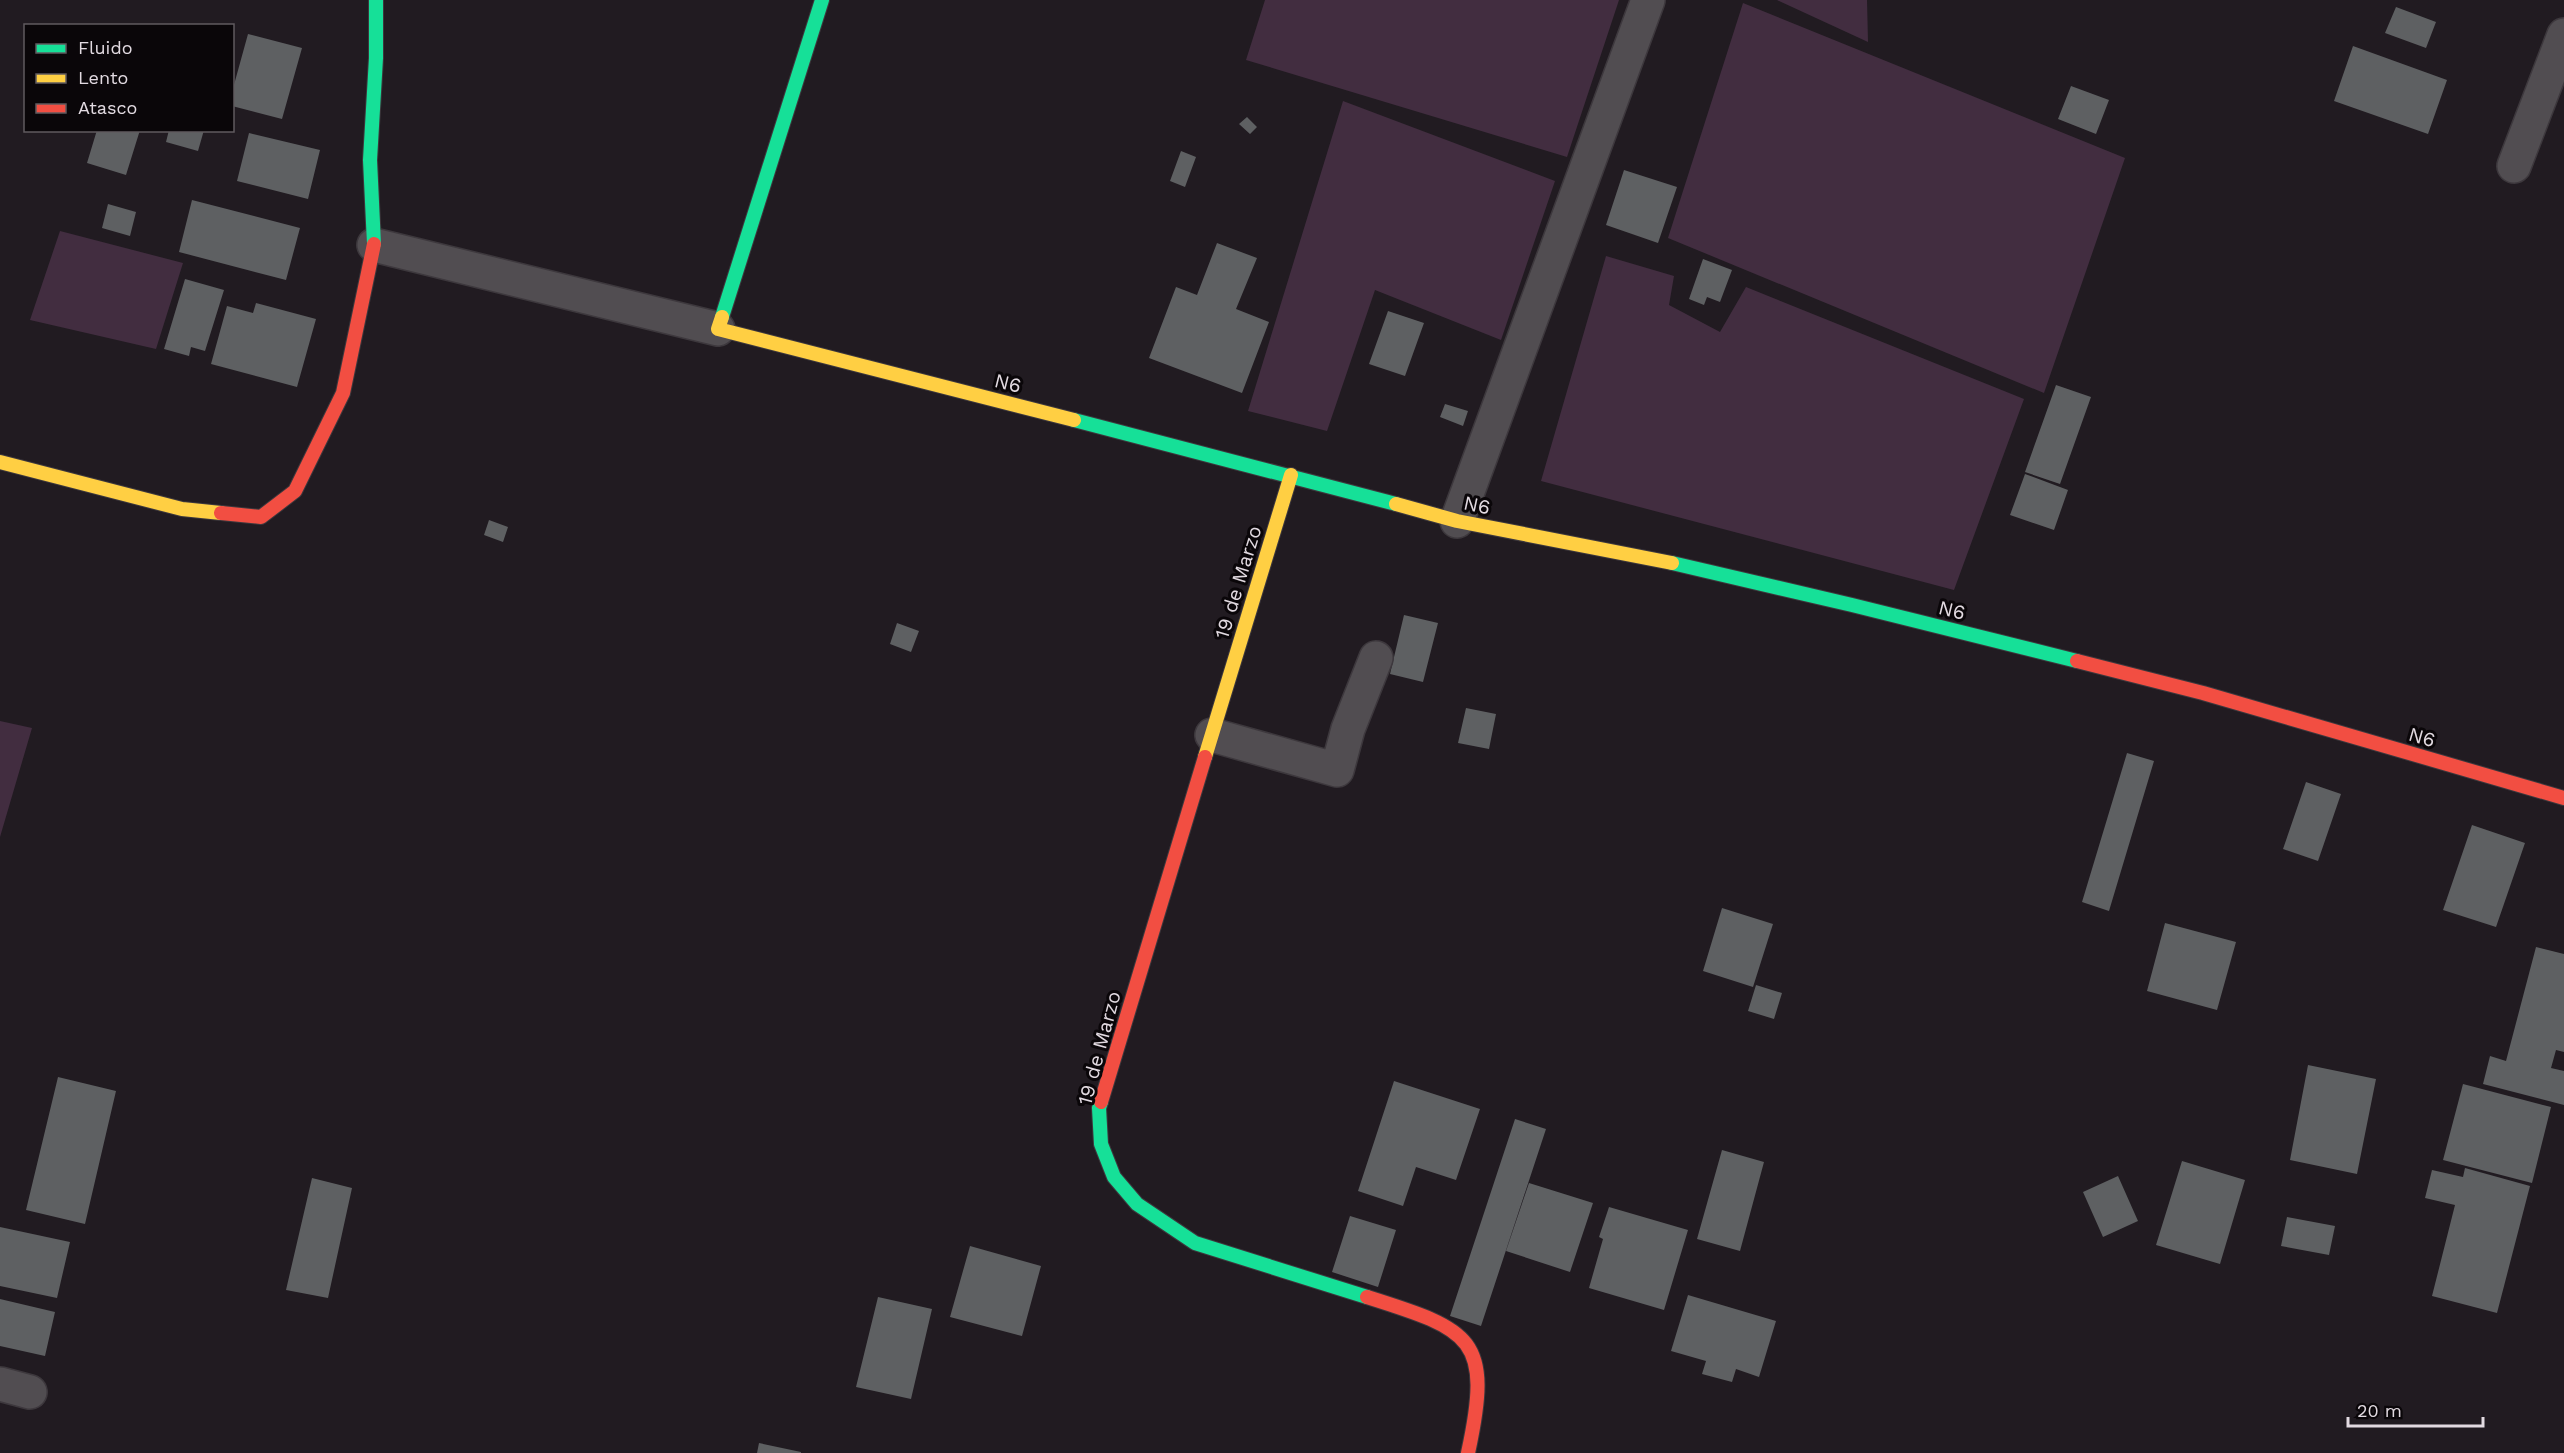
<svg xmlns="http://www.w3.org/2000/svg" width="2564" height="1453" font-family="'Work Sans',sans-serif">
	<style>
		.green { fill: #422d40 }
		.building { fill: #5e6062 }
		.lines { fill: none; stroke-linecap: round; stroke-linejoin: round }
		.street-casing { stroke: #3d383d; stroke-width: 36 }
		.fast-casing { stroke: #3d383d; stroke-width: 16 }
		.slow-casing { stroke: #3d383d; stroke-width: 16 }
		.jam-casing { stroke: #3d383d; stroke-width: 16 }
		.street { stroke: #514d51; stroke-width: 33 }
		.fast { stroke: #16e098; stroke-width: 14 }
		.slow { stroke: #ffcf43; stroke-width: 14 }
		.jam { stroke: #f24e42; stroke-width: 14 }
		.labels { text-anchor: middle; stroke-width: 6; stroke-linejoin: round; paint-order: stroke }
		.street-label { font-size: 20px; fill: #e2dae1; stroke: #0a0609 }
	</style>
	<rect width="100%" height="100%" fill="#211b21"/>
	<path class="green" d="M1265,0H1619L1567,157L1246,60Z
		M1777,0H1867L1868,42Z
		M1743,3L2125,158L2044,393L1668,238Z
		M1343,101L1555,181L1501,340L1375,290L1327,431L1248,411Z
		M60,231L183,263L156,349L30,320Z
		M1606,256L1674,276L1669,305L1720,332L1746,287L2024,399L1954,590L1541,481Z
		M0,721L32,728L0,837Z"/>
	<path class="building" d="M2396,7L2436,22L2426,48L2385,33Z
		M248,34L302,48L282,119L232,106V92Z
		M2353,46L2447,80L2428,134L2334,101Z
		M2071,86L2109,100L2096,134L2058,119Z
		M1247,117L1257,127L1250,134L1239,124Z
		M97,130H140L126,175L87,163Z
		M169,130H204L198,151L166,142Z
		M249,133L320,150L308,199L237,181Z
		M1181,151L1196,157L1185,187L1170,181Z
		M1624,170L1677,187L1658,243L1606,225Z
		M192,200L300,228L286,280L179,252Z
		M108,204L136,212L130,236L102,228Z
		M1217,243L1257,258L1236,309L1269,322L1242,393L1149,358L1176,287L1197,295Z
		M1703,259L1732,270L1720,302L1707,297L1704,305L1689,299Z
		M185,279L224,290L205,351L191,347L189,356L164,349Z
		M256,303L316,319L297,387L211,364L227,306L253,313Z
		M1388,311L1424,323L1405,376L1369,364Z
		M2056,385L2091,397L2060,484L2025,472Z
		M1445,404L1468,411L1463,426L1440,417Z
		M2025,474L2068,490L2054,530L2010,515Z
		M489,520L508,527L503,542L484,535Z
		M1404,615L1438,623L1423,682L1390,674Z
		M897,623L919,631L911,652L890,644Z
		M1466,708L1496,714L1489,749L1458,743Z
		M2127,753L2154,761L2109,911L2082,902Z
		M2306,782L2341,794L2318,861L2283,849Z
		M2472,825L2525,843L2496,927L2443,910Z
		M1722,908L1773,924L1753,987L1703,971Z
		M2165,923L2236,942L2217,1010L2147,991Z
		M2536,947L2564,954V1052L2556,1050L2551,1068L2564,1071V1105L2483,1084L2490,1056L2506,1061Z
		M1756,985L1782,993L1774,1019L1748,1011Z
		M2308,1065L2376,1079L2357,1174L2290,1160Z
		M58,1077L116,1091L85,1224L26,1210Z
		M1394,1081L1480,1109L1456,1180L1416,1167L1403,1206L1358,1191Z
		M2463,1084L2551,1107L2532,1183L2443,1160Z
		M1515,1119L1546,1129L1481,1326L1450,1316Z
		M1722,1150L1764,1162L1740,1251L1697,1239Z
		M2182,1161L2245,1180L2220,1264L2156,1245Z
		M2465,1168L2530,1186L2497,1313L2432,1296L2455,1205L2425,1198L2432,1170L2463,1177Z
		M2118,1176L2138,1221L2103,1237L2083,1192Z
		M312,1178L352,1188L328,1298L286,1290Z
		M1529,1183L1593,1203L1570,1272L1506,1251Z
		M1609,1207L1688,1230L1664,1310L1589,1288L1603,1239L1599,1237Z
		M1350,1216L1396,1230L1378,1287L1332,1272Z
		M2287,1217L2335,1226L2329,1255L2281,1246Z
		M0,1227L70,1242L57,1298L0,1286Z
		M970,1246L1041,1266L1022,1336L950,1317Z
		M1688,1295L1776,1321L1759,1377L1736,1369L1732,1382L1702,1374L1706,1361L1671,1351Z
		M878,1297L932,1309L911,1399L856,1387Z
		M0,1299L55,1312L45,1356L0,1346Z
		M759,1443L801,1452V1453H757Z"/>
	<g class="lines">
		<g class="street-casing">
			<path id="street" d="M2514,166L2564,35
				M374,245L718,329
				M1457,521L1648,0
				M1212,735L1337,770L1348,729L1376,658
				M0,1384L30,1392"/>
		</g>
		<g class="fast-casing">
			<path id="fast" d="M374,244L370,160L376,58V0
				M722,317L822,0
				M1074,420L1396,504
				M1672,563L1852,605L2077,661
				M1101,1102L1099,1108L1101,1144L1114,1177L1137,1204L1195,1243L1367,1297"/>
		</g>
		<g class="slow-casing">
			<path id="slow" d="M722,317L718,329L1074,420
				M0,462L182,509L221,513
				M1396,504L1457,521L1672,563
				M1205,757L1291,475"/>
		</g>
		<g class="jam-casing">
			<path id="jam" d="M221,513L261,517L295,491L343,393L374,244
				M2077,661L2203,693L2564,798
				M1101,1102L1205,757
				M1367,1297C1472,1330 1493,1338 1468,1453"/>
		</g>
		<use href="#street" class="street"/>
		<use href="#fast" class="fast"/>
		<use href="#slow" class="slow"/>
		<use href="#jam" class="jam"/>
	</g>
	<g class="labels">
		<g class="street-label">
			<text transform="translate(1008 383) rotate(14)" y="7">N6</text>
			<text transform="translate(1477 505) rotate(12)" y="7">N6</text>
			<text transform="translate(1238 582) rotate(-73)" y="7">19 de Marzo</text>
			<text transform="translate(1952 610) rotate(14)" y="7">N6</text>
			<text transform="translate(2422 737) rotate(16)" y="7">N6</text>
			<text transform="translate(1099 1048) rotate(-75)" y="7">19 de Marzo</text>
		</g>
	</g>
	<rect x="24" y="24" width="210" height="108" fill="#0a0609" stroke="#605b5f" stroke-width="1.5"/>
	<rect x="36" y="44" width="30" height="9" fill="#16e098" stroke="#605b5f" stroke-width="1.5"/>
	<text x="78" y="54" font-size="18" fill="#e2dae1">Fluido</text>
	<rect x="36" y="74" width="30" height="9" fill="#ffcf43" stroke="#605b5f" stroke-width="1.5"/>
	<text x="78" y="84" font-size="18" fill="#e2dae1">Lento</text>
	<rect x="36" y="104" width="30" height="9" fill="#f24e42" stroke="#605b5f" stroke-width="1.5"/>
	<text x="78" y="114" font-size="18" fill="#e2dae1">Atasco</text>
	<path d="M2348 1417v9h135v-9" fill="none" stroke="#e2dae1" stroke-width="3"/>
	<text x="2357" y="1417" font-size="18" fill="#e2dae1" stroke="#0a0609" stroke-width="4.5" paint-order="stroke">20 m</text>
</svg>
